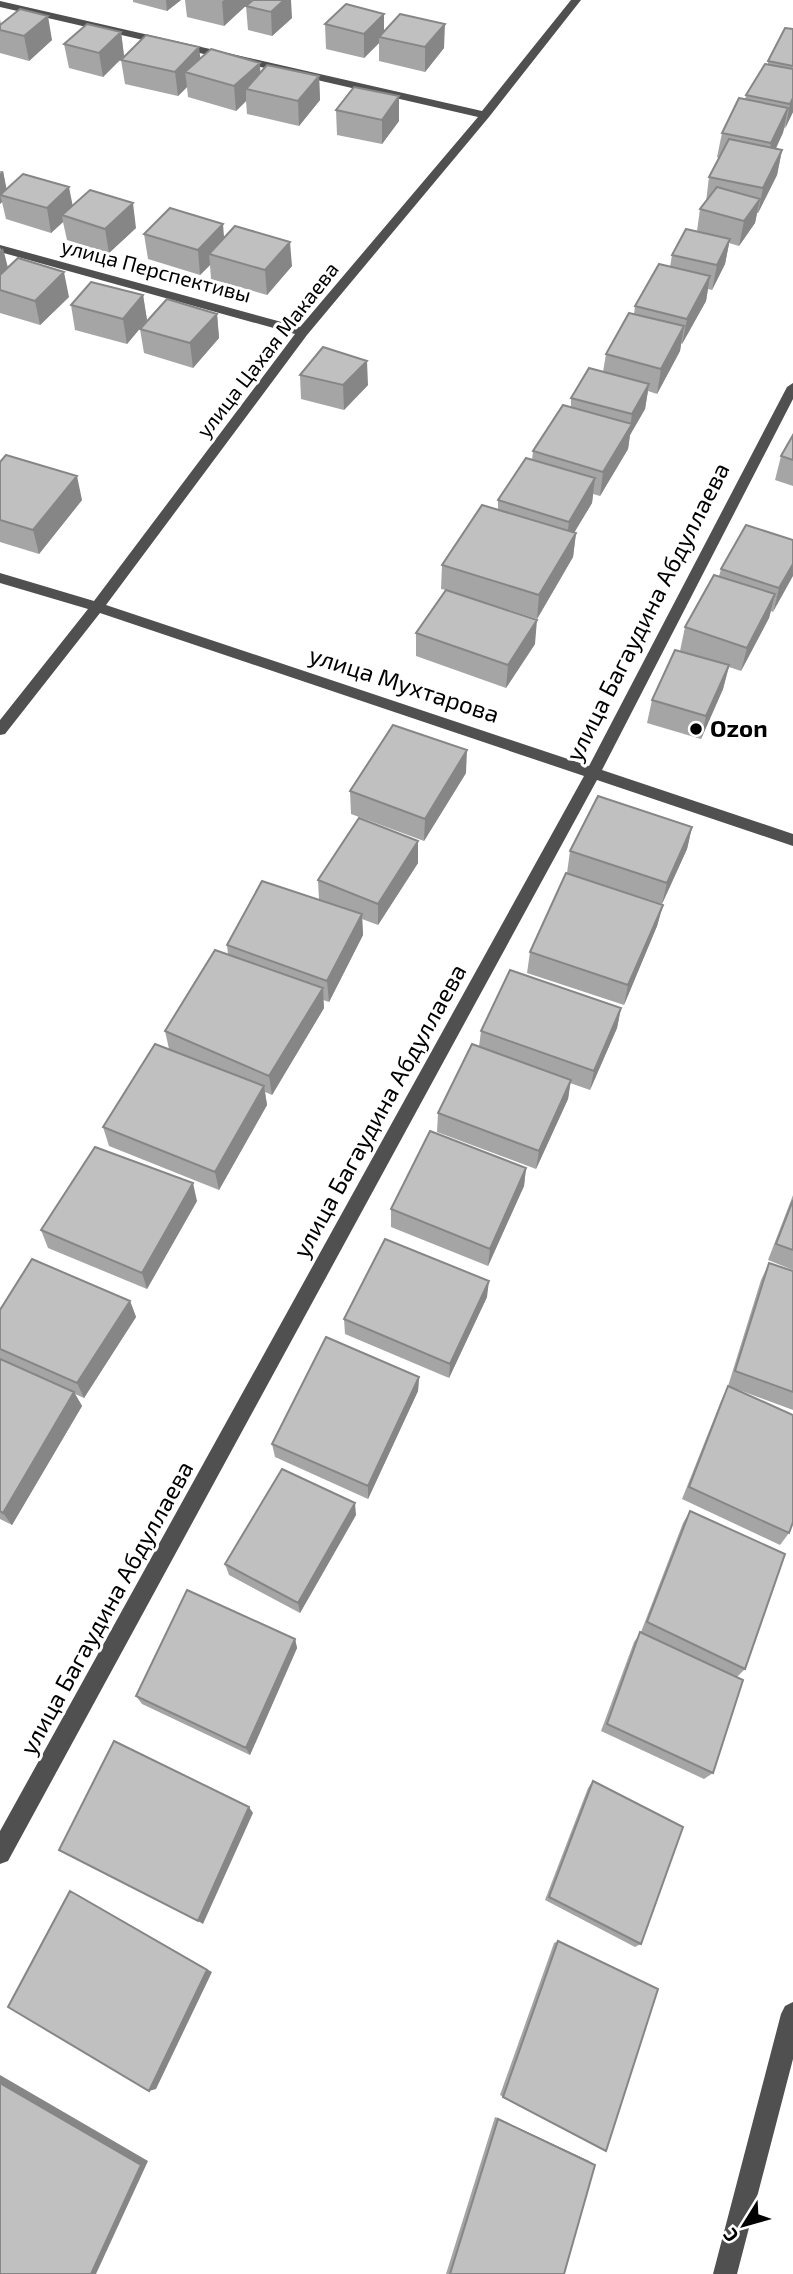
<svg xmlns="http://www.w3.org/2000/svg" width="793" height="2274" font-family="'Exo 2',sans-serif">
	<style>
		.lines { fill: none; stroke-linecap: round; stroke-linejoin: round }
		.minor { fill: #505050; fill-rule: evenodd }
		.wall { fill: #a5a5a5 }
		.shaded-wall { fill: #868686 }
		.building { fill: #c0c0c0; stroke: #868686; stroke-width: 2 }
		.poi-dot { fill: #000; stroke: #fff; stroke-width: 2.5 }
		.labels { text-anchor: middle; stroke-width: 6; stroke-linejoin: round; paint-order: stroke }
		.far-street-label { font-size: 21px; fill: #000; stroke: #fff }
		.street-label { font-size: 24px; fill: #000; stroke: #fff }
		.poi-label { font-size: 24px; font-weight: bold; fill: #000; stroke: #fff; text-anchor: start }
	</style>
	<rect width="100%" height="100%" fill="#fff"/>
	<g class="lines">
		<path class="minor" d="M571,0H581L489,117L307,335L106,605L589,766L787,387L793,383V399L602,770L793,834V846L597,780L8,1861L0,1864V1831L584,776L100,613L5,734L0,735V720L88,609L0,583V573L94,601L295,334L0,252V245L300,327L478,117L0,7V1L482,111Z
			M793,2002V2059L737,2274H713L781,2014L785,2006Z"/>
	</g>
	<path class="wall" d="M133,0H181L167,11L133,2Z
		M185,0H251V1L224,26L187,17Z
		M246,6L292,18L272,36L248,30Z
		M0,19L1,24L52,40L29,61L0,53Z
		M325,24L384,31L444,48L425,72L379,61V43L364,58L326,49Z
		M793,29V112L784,129L776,149L782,150L777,175L758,213H757L755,223L739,246L729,243L725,264L712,290L708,289L706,301L682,344L681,343L680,351L657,394L648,391L645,409L630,435L628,449L600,496L593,494L592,503L574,533H576L573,557L537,619L459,594L535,644L506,688L416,656V633L446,590L441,589L442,565L498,510V500L532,460L533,451L571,407V398L603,372L606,354L634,314L635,306L670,267L672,255L697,231L700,209L706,202L709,177L719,158L717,157L722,133L745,100L746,95L768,65V61Z
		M121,32L124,56L103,77L69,68L64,44Z
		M200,59L260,73L319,76L320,100L299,126L247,114L246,101L236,111L188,97L187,87L178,96L125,84L121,60Z
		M336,110L399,121L382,144L337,135Z
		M0,171H3L6,189L72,206L136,228L109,253L67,240L63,222L51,233L6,219L2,202L0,204Z
		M144,234L224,238L292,266L267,295L211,279L210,265L200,275L148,259Z
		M0,247L8,268L69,297L40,325L0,313Z
		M143,295L147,320L127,344L75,330L71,305Z
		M217,314L219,338L193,368L144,353L140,329Z
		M300,375L368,385L344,410L301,399Z
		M793,435V486L775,480L781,456Z
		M0,462L82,500L39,554L0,542Z
		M793,540L773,612L771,611L769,618L741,671L729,667L723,689L701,739L647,723L652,700L696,656L680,651L685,627L719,576L721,569Z
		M466,773L424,841L351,814L350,791Z
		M692,827L687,849L662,904L567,873L570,851Z
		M418,863L378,925L362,919L363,935L329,1002L323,1000L324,1008L272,1095L265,1092L267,1105L219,1190L109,1146L103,1127L169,1049L165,1031L228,955L227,945L319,900L318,880Z
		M663,905L657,926L624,1005L527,973L530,952Z
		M621,1008L617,1028L590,1090L570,1083L568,1099L536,1169L437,1132L438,1113L479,1047L481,1031Z
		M526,1168L524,1186L488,1266L391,1227V1209Z
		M793,1195V1270L768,1260Z
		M197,1201L147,1289L48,1248L41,1230Z
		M769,1263L793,1271V1410L728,1386L761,1280Z
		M487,1297L449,1378L345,1334L344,1319Z
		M130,1301L136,1317L84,1398L75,1394L82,1406L12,1525L0,1519V1310Z
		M419,1377L418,1391L368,1499L275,1457L272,1444Z
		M728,1386L789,1533L780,1545L682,1499L721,1401Z
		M690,1511L745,1669L737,1677L713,1773L704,1779L601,1731L634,1642L641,1632L683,1523Z
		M356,1515L300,1613L229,1575L225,1564Z
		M295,1639L297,1648L250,1755L142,1704L136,1696Z
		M593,1781L641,1944L635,1947L545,1900L588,1788Z
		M558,1941L606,2151L500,2095L554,1943Z
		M495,2117L589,2161L564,2274H446Z"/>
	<path class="shaded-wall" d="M166,0H181L167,11Z
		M224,0H251V1L224,26L222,2Z
		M284,0H291L292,18L272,36L271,12Z
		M384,14V38L379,37V43L364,58V34Z
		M48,16L52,40L29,61L24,36Z
		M445,24L444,48L425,72V47Z
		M121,32L124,56L103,77L99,53Z
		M199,47L202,71L185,72L187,87L178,96L175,72Z
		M260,63L261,87L246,89V101L236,111L234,86Z
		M319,76L320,100L299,126L298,101Z
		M399,96V121L382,144V120Z
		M793,98V112L785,129L790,104Z
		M788,108L783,133L766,168L771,143Z
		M782,150L777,175L758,213L763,188Z
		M3,171L8,196L0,195L2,202L0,204V174Z
		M69,187L74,212L62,215L63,222L51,233L47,208Z
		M760,199L755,223L739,246L744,221Z
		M133,203L136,228L109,253L105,229Z
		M223,224L225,249L209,254L210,265L200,275L198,250Z
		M730,239L725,264L712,290L717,265Z
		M290,242L292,266L267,295L265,270Z
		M3,248L9,272L0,281V251Z
		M64,272L69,297L40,325L35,301Z
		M710,276L706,301L682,344L687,319Z
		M143,295L147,320L127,344L123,319Z
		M217,314L219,338L193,368L190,343Z
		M684,326L680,351L657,394L661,369Z
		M367,361L368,385L344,410L343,385Z
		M649,384L645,409L630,435L628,449L600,496L603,472L630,428L632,414Z
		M77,476L82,500L39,554L33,530Z
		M595,478L592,503L566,546L569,522Z
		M576,533L573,557L537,619L539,595Z
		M793,564V576L773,612L779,588Z
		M775,594L769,618L741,671L747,648Z
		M537,620L535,644L506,688L508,665Z
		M729,665L723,689L701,739L706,716Z
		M467,750L466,773L424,841L425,819Z
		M692,827L687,849L662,904L667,883Z
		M418,841V863L378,925V904Z
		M663,905L657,926L624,1005L628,985Z
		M362,914L363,935L329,1002L327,981Z
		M323,988L324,1008L272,1095L269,1076Z
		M621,1008L617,1028L590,1090L594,1071Z
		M571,1080L568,1099L536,1169L539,1151Z
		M264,1086L267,1105L219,1190L215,1172Z
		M526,1168L524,1186L488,1266L490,1249Z
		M193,1183L197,1201L147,1289L142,1273Z
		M489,1281L487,1297L449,1378L450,1364Z
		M130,1301L136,1317L84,1398L77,1383Z
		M419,1377L418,1391L368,1499V1486Z
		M74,1392L82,1406L12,1525L3,1513Z
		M355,1503L356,1515L300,1613L298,1603Z
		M295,1639L297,1648L250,1755L246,1748Z
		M249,1807L253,1813L203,1924L198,1921Z
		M70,1891L78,1895L212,1972L156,2089L149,2091Z
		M0,2075L148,2161L96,2274H91L0,2083Z
		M495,2117L589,2161L595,2165L498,2119Z"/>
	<path class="building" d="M253,0H284L271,12L246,6Z
		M346,4L384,14L364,34L325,24Z
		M20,9L48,16L24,36L0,30V25Z
		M400,14L445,24L425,47L379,37Z
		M87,24L121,32L99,53L64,44Z
		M785,28L793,29V66L768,61Z
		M146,35L199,47L175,72L121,60Z
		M211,49L260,63L234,86L185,72Z
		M765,64L793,69V98L790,104L746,95Z
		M267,65L319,76L298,101L246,89Z
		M354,87L399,96L382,120L336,110Z
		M739,98L788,108L771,143L722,133Z
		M729,139L782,150L763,188L709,177Z
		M23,174L69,187L47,208L0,195Z
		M717,187L760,199L744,221L700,209Z
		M90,190L133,203L105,229L62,215Z
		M170,208L223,224L198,250L144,234Z
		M235,226L290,242L265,270L209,254Z
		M686,229L730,239L717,265L672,255Z
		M18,258L64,272L35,301L0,290V275Z
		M659,264L710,276L687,319L635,306Z
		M91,282L143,295L123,319L71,305Z
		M167,299L217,314L190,343L140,329Z
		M629,313L684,326L661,369L606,354Z
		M323,347L367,361L343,385L300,375Z
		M589,368L649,384L632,414L571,398Z
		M563,405L632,424L603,472L533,451Z
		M793,435V460L781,456Z
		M6,455L77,476L33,530L0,520V462Z
		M526,458L595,478L569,522L498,500Z
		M482,505L576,533L539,595L442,565Z
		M746,525L793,540V564L779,588L721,569Z
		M714,575L775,594L747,648L685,627Z
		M446,590L537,620L508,665L416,633Z
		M675,650L729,665L706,716L652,700Z
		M393,725L467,750L425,819L350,791Z
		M598,796L692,827L667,883L570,851Z
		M359,818L418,841L378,904L318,880Z
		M566,873L663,905L628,985L530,952Z
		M262,881L362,914L327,981L227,945Z
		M215,950L323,988L269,1076L165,1031Z
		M510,970L621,1008L594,1071L481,1031Z
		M155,1044L264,1086L215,1172L103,1127Z
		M472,1044L571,1080L539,1151L438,1113Z
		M430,1131L526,1168L490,1249L391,1209Z
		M95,1147L193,1183L142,1273L41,1230Z
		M793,1200V1250L776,1244Z
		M385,1239L489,1281L450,1364L344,1319Z
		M32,1259L130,1301L77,1383L0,1349V1310Z
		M769,1263L793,1271V1392L735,1371Z
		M326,1337L419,1377L368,1486L272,1444Z
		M0,1359L74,1392L3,1513L0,1511Z
		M728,1386L793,1415V1522L789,1533L689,1487Z
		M282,1469L355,1503L298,1603L225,1564Z
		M690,1511L785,1554L745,1669L647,1622Z
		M187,1590L295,1639L246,1748L136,1696Z
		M640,1632L743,1680L713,1773L607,1724Z
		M114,1741L249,1807L198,1921L59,1850Z
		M593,1781L683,1827L641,1944L549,1897Z
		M70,1891L207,1970L149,2091L8,2007Z
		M558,1941L658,1989L606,2151L503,2097Z
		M0,2083L141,2165L91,2274H0Z
		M498,2119L595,2165L564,2274H450Z"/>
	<circle class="poi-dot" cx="696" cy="729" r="7"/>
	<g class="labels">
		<g class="far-street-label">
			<text transform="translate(156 271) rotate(15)" y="7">улица Перспективы</text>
			<text transform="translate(268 350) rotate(-52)" y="7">улица Цахая Макаева</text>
		</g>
		<g class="street-label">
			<text transform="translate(648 612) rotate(-63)" y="8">улица Багаудина Абдуллаева</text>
			<text transform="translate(404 685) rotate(18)" y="8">улица Мухтарова</text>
			<text transform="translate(380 1111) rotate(-61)" y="8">улица Багаудина Абдуллаева</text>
			<text transform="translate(107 1608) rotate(-61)" y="8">улица Багаудина Абдуллаева</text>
		</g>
		<g class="poi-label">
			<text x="710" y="737">Ozon</text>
		</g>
	</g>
	<g transform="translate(744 2225) rotate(233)" stroke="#ffffff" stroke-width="5" paint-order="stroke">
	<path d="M0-5L12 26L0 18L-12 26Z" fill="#000000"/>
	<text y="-10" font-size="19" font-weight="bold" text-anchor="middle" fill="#000000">С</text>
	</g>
</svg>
